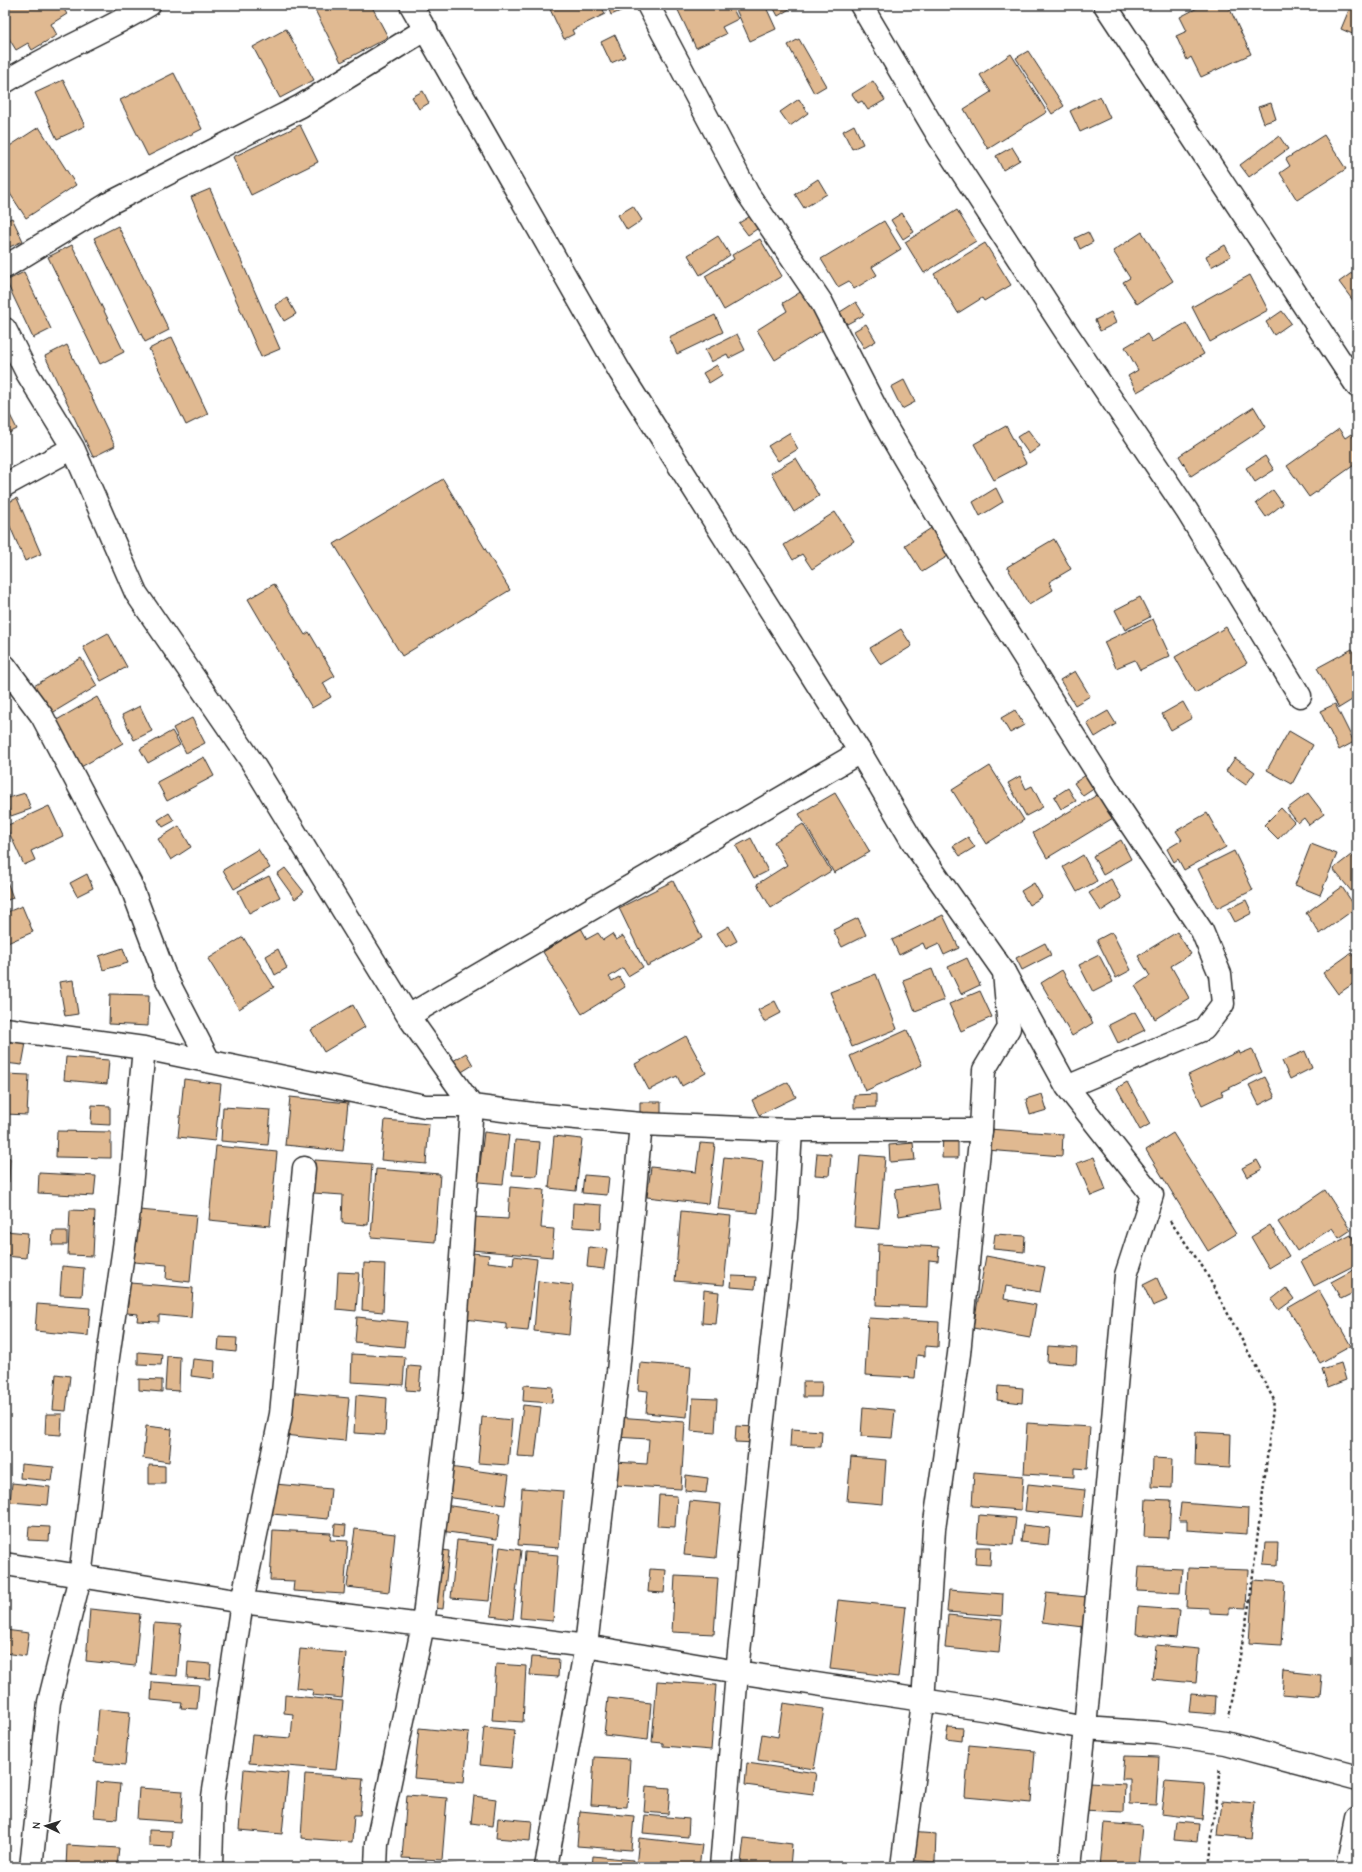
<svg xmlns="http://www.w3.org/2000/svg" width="1362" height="1872" font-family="'Comic Neue',sans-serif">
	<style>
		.building { fill: #e0b991; stroke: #2b2b2b }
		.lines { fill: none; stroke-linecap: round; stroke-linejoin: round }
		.street-casing { stroke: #2b2b2b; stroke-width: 25 }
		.secondary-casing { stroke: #2b2b2b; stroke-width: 25 }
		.path { stroke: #2b2b2b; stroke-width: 2.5; stroke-dasharray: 3 3; stroke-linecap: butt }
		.street { stroke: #fff; stroke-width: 22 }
		.secondary { stroke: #fff; stroke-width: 22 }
	</style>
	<rect width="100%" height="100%" fill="#fff"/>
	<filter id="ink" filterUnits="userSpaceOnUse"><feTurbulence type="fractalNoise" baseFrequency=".025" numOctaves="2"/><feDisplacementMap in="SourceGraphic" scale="8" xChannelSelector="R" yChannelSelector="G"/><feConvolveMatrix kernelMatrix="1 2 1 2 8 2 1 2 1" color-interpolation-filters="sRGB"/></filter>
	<g filter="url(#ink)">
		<path class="building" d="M5,5H61L67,14L51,24L57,35L32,50L28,43L16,50L5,32Z
			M324,5H371L388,37L341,62L315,10Z
			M548,5H601L605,14L572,30L574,34L564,39Z
			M607,5H621L623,10L611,15Z
			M679,5H731L738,19L722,27L726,34L696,48L676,6Z
			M734,5H765L776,29L750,41Z
			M772,5H796L778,16Z
			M1203,5H1228L1251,54L1201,77L1191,57L1187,60L1176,36L1187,31L1180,17Z
			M1351,5H1357V36L1341,29Z
			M286,29L314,80L280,98L253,47Z
			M615,35L625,57L611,63L601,42Z
			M799,39L826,86L814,93L788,45Z
			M1028,51L1064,106L1052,114L1016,58Z
			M1011,54L1047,112L988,149L964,109L991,92L980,75Z
			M174,73L202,129L148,156L120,100Z
			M63,80L85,126L57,139L35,93Z
			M873,81L885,100L868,110L862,101L858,103L852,94Z
			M423,91L429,103L419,109L412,97Z
			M1100,96L1110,118L1080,132L1070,111Z
			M799,99L808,113L790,126L780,112Z
			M1271,103L1276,119L1264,123L1258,107Z
			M300,125L318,162L251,195L233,157Z
			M854,125L863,144L852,149L843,131Z
			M39,127L76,185L26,218L5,186V149Z
			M1324,135L1346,169L1297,200L1280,173L1290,166L1286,159Z
			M1279,136L1288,149L1249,177L1240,165Z
			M1012,147L1020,160L1003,170L996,156Z
			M818,179L827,194L804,208L795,194Z
			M210,189L280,349L261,357L191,197Z
			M633,206L642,220L627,230L618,215Z
			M957,210L976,241L924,273L905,242Z
			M902,213L914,232L903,239L891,220Z
			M752,215L760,227L748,235L739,223Z
			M12,218L23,241L5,249V221Z
			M884,221L901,249L872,267L877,275L854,289L849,281L838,287L821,259Z
			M118,226L169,330L145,342L94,238Z
			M1088,232L1093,242L1080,249L1075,238Z
			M1142,232L1173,281L1137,304L1123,282L1130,278L1113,251Z
			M718,236L730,255L700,275L688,255Z
			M760,239L782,276L724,310L705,276L734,259L732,255Z
			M985,243L1011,285L984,301L982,298L958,313L934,274Z
			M72,245L124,352L100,364L48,257Z
			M1225,245L1231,256L1211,267L1206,256Z
			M1357,269V299L1354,302L1339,282Z
			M24,272L51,329L33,338L6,281Z
			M1250,275L1268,310L1210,342L1192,307Z
			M802,291L825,329L775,360L757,330L787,311L783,303Z
			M287,298L296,314L284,321L275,305Z
			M856,302L864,315L847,324L840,312Z
			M1282,311L1291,323L1274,335L1266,322Z
			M1111,312L1116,323L1100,331L1095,320Z
			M715,315L723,332L677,354L669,337Z
			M1186,323L1204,354L1137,392L1128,376L1138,370L1125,347L1147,334L1152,342Z
			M866,324L876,341L864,348L854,331Z
			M737,334L745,350L729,358L727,354L711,362L705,350Z
			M172,337L208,414L186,425L149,349Z
			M67,345L115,446L93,457L45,356Z
			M717,365L722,375L709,383L703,373Z
			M904,380L915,402L902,409L891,387Z
			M5,405L17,429L5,435Z
			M1254,407L1266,427L1191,476L1179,456Z
			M1006,426L1026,463L994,480L974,444Z
			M1339,429L1345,438L1351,434L1357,443V463L1309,497L1287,466Z
			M1028,430L1040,446L1029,454L1017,437Z
			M789,433L798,449L778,461L768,446Z
			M1265,456L1274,470L1255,482L1246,468Z
			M796,458L819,496L794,512L771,473Z
			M443,479L510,590L402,656L334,544Z
			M996,488L1003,502L980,516L973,502Z
			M1273,490L1283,504L1266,517L1256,503Z
			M17,498L41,554L25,561L5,515V504Z
			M835,512L854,541L812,569L802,554L793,560L784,545Z
			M936,525L953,553L922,572L905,545Z
			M1054,539L1071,569L1049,582L1053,590L1029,605L1007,567Z
			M274,584L305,635L309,632L335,676L323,683L331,697L312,708L248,599Z
			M1140,597L1150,617L1125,630L1115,610Z
			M1153,619L1170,656L1140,670L1135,660L1116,668L1104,642Z
			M1226,627L1247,663L1195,693L1175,657Z
			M901,629L912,646L881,665L870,648Z
			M108,633L127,667L101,681L83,647Z
			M1352,649L1357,658V708L1352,700L1339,708L1317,668Z
			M81,658L97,686L39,721L22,693Z
			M1075,671L1090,696L1075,705L1060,680Z
			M97,697L123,743L81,767L55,721Z
			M1183,702L1192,718L1171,730L1162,714Z
			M1335,704L1354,742L1339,750L1320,711Z
			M140,706L152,731L134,740L122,715Z
			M1015,710L1024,725L1010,733L1001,718Z
			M1108,711L1116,724L1095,737L1087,723Z
			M192,718L205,743L186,753L173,728Z
			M172,731L180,745L148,763L140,749Z
			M1289,731L1313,745L1292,784L1267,770Z
			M204,757L214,776L167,801L157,782Z
			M1235,758L1255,772L1246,785L1226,771Z
			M990,766L1024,820L986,844L952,790Z
			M1092,771L1101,784L1083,796L1074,783Z
			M1020,776L1026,789L1032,786L1043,807L1026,816L1008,783Z
			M1068,788L1076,801L1061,809L1054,797Z
			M1104,791L1118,815L1047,858L1033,833Z
			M25,793L31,809L11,816L5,799Z
			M835,793L870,852L834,873L799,814Z
			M1308,793L1324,814L1309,825L1304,818L1298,823L1287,809Z
			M49,806L63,836L31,851L35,860L24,865L6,826Z
			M1281,808L1294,822L1278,839L1264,825Z
			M169,813L174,821L163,827L158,820Z
			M1207,813L1226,847L1184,870L1178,859L1174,862L1167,849L1182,840L1176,831Z
			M803,824L831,871L771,908L757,884L787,865L774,842Z
			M179,826L191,847L171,860L158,839Z
			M968,837L975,847L960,856L953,846Z
			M751,838L768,871L754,878L736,846Z
			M1121,840L1131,859L1103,875L1093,856Z
			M1311,844L1337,854L1320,895L1295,885Z
			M258,849L270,868L234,889L223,870Z
			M1234,851L1253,890L1217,908L1198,869Z
			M1083,855L1097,881L1077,892L1063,867Z
			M1351,855L1357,862V898L1333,869Z
			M285,868L304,892L295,899L277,874Z
			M87,874L93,888L77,896L70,883Z
			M5,876L13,898L5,901Z
			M269,876L280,897L249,913L238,891Z
			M1111,879L1122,898L1101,911L1089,893Z
			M673,881L702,938L647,966L619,908Z
			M1034,883L1042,897L1029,905L1021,891Z
			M1342,887L1356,908L1320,934L1306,913Z
			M1246,900L1252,913L1235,922L1228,909Z
			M22,906L33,932L5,944V913Z
			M943,915L959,948L944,955L939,944L926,950L923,943L899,955L892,940Z
			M858,918L866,935L842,947L833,930Z
			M729,926L737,941L726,947L717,933Z
			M581,928L587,939L598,933L603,940L612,934L616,940L623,936L643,967L628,976L623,968L609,977L612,981L619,977L625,987L582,1014L543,952Z
			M1112,932L1131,970L1116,978L1097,940Z
			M1177,932L1191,954L1171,966L1189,998L1155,1019L1135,986L1150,976L1138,956Z
			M243,937L274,987L239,1009L208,959Z
			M1045,943L1051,955L1022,970L1016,958Z
			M123,948L128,963L103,970L99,956Z
			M278,949L287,968L275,975L266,956Z
			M1351,953L1357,961V981L1338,994L1323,973Z
			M1099,955L1113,982L1093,992L1079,965Z
			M967,958L980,985L961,994L948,967Z
			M932,969L944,1000L915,1011L903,980Z
			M1062,970L1093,1023L1072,1036L1041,983Z
			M876,974L897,1029L852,1047L830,992Z
			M73,980L78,1014L65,1016L59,982Z
			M980,991L992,1017L961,1031L949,1004Z
			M110,994L149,995L148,1026L109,1024Z
			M775,1001L781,1013L764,1022L758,1010Z
			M353,1005L365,1027L324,1052L311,1030Z
			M1135,1012L1145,1030L1118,1043L1109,1025Z
			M907,1030L922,1065L865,1091L850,1056Z
			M686,1036L706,1073L682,1086L677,1076L649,1090L635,1064Z
			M5,1040L26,1043L22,1065L5,1063Z
			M1252,1049L1262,1072L1221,1092L1223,1095L1202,1105L1188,1075L1239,1051L1240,1054Z
			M1305,1051L1312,1068L1290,1079L1282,1061Z
			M466,1053L473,1065L460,1073L453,1061Z
			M66,1057L109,1060L107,1084L64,1080Z
			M5,1074L29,1075L27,1115L5,1114Z
			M1265,1077L1275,1097L1259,1105L1249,1085Z
			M184,1079L221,1084L215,1141L178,1137Z
			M788,1082L796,1097L759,1115L752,1100Z
			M1127,1082L1150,1124L1140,1130L1117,1088Z
			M876,1094V1107L854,1108V1095Z
			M1042,1094L1047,1110L1030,1115L1026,1099Z
			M290,1097L348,1103L343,1151L285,1145Z
			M640,1102H661V1117H640Z
			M92,1105L110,1106V1125L91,1124Z
			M223,1107L271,1110L268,1145L221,1141Z
			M385,1120L429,1124L426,1164L381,1160Z
			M988,1129L1063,1134L1062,1156L987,1150Z
			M57,1131L111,1132V1158L56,1157Z
			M484,1132L509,1135L503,1184L478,1182Z
			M1173,1133L1236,1234L1208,1251L1146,1150Z
			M943,1134L958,1135V1158H942Z
			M554,1136L582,1139L576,1191L549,1188Z
			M515,1140L540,1142L537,1176L512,1175Z
			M700,1143L715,1144L708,1204L647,1197L651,1167L696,1172Z
			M913,1143L915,1160L890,1162L889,1145Z
			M216,1146L277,1152L270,1226L209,1220Z
			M817,1153L831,1154L829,1176L815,1175Z
			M860,1155L885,1157L879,1229L854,1227Z
			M5,1157L10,1158L9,1182H5Z
			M724,1157L763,1161L758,1213L718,1209Z
			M1094,1157L1106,1190L1091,1196L1077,1163Z
			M315,1160L372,1164L368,1225L342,1223L343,1195L313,1193Z
			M1257,1160L1262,1169L1247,1177L1242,1168Z
			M376,1169L440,1174L435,1242L371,1237Z
			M39,1173L96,1176L94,1196L38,1193Z
			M584,1175L609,1177L607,1195L582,1193Z
			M936,1183L940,1209L899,1216L895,1189Z
			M510,1187L544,1190L541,1228L554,1229L552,1257L471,1250L474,1217L508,1219Z
			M1325,1190L1351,1230L1339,1238L1332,1228L1297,1251L1278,1222Z
			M573,1203L602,1205L601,1229L572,1227Z
			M70,1210L95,1211L93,1256L68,1255Z
			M139,1210L196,1215L190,1282L166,1279L167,1265L134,1262Z
			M681,1211L731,1216L724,1285L675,1281Z
			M1270,1225L1289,1256L1269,1268L1251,1237Z
			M5,1231L28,1233L26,1258L5,1256Z
			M53,1231H67V1245H52Z
			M995,1234L1025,1236L1024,1252L993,1249Z
			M1351,1235L1357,1247V1264L1314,1286L1301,1261Z
			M878,1244L939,1247L938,1261L929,1260L927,1307L876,1305Z
			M589,1247L607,1249L604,1269L587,1267Z
			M473,1253L489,1255L488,1262L513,1265L514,1256L537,1259L528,1331L506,1329V1324L465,1319Z
			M986,1256L1045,1267L1040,1292L1006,1286L1004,1299L1036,1305L1030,1338L973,1328Z
			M364,1263L385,1264L383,1312L362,1310Z
			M62,1266L84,1268L82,1296L60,1295Z
			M1357,1268V1291L1341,1299L1331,1282Z
			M338,1272L359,1273L356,1311L336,1309Z
			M732,1276L756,1277L755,1289L731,1287Z
			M1157,1278L1167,1300L1153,1306L1143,1285Z
			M538,1281L573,1285L569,1335L534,1331Z
			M130,1283L193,1288L191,1318L159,1315V1322L137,1321L138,1314L127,1313Z
			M1286,1288L1294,1299L1279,1310L1271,1300Z
			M704,1290L719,1292L716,1324L702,1323Z
			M1319,1290L1351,1346L1320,1363L1288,1308Z
			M37,1304L90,1308L88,1336L35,1331Z
			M357,1317L407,1322L404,1347L355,1342Z
			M868,1318L939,1322L938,1347L925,1346V1356L917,1355L915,1378L865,1375Z
			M219,1337L237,1338L236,1352L218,1350Z
			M1048,1346L1077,1348L1076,1364L1047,1362Z
			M138,1352L162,1354L161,1365L138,1364Z
			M352,1354L405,1357L403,1385L351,1382Z
			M167,1356L180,1357L179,1391L165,1390Z
			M193,1359L215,1361L214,1379L191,1376Z
			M640,1363L691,1367L687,1417L646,1413L648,1391L638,1390Z
			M1341,1363L1346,1380L1328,1387L1322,1369Z
			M408,1366L421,1367L419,1391L406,1390Z
			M56,1374L70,1376L66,1411L53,1410Z
			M139,1379L162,1380V1392L139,1390Z
			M803,1382H822L821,1397H803Z
			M524,1385L553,1387L552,1403L523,1401Z
			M998,1386L1023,1388L1022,1403L997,1400Z
			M287,1392L349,1398L345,1441L283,1435Z
			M356,1395L387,1398L385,1435L354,1433Z
			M693,1398L717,1399L715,1433L691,1431Z
			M523,1405L541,1407L535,1457L517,1456Z
			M863,1407L895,1410L892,1438L861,1436Z
			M46,1414H62L61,1435L45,1434Z
			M482,1417L512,1420L508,1465L478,1463Z
			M617,1417L685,1422L681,1489L614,1485L615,1462L647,1464L649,1439L615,1437Z
			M1027,1423L1090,1427L1087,1469L1074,1468V1477L1024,1474Z
			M146,1426L172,1429L169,1462L143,1458Z
			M736,1426L757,1427L756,1443L735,1442Z
			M791,1429L822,1431L821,1447L790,1446Z
			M1196,1432L1231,1434L1230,1468L1195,1466Z
			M851,1457L886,1460L883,1504L847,1501Z
			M1153,1458L1172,1459L1171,1488L1152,1487Z
			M21,1464L54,1467L52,1481L20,1478Z
			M149,1465L165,1466V1484H149Z
			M442,1466L509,1475L505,1505L438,1496Z
			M974,1472L1023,1476L1021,1510L972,1506Z
			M686,1475L708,1478L706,1493L685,1491Z
			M12,1483L50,1487L48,1505L10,1502Z
			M275,1484L331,1489L328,1519L272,1514Z
			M1028,1484L1085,1490L1082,1517L1025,1511Z
			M522,1488L563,1491L559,1548L518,1545Z
			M659,1495L677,1496L675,1527L657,1526Z
			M1146,1499L1171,1500L1169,1538L1144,1537Z
			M690,1501L721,1504L716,1558L684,1555Z
			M1181,1503L1248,1508L1247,1534L1187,1530V1521H1179Z
			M437,1504L500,1513L497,1539L434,1530Z
			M979,1515L1016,1518L1013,1545L977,1542Z
			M335,1524L346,1525L345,1536L334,1535Z
			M1023,1525L1050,1528L1048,1545L1021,1542Z
			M29,1526L50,1527L49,1541L28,1540Z
			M355,1529L395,1534L389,1592L347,1587Z
			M273,1530L331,1533L330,1540L348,1541L344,1594L293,1591L294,1581L270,1580Z
			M457,1540L495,1544L489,1601L451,1598Z
			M1265,1543H1278L1277,1565L1263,1564Z
			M500,1547L521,1550L513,1619L491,1616Z
			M976,1547H991L990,1565L975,1564Z
			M430,1548L449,1551L443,1609L424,1607Z
			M525,1552L558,1555L553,1621L520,1618Z
			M1139,1567L1182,1569L1180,1593L1137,1591Z
			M1188,1568L1248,1570L1246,1608L1229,1607V1614L1209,1613V1608L1186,1607Z
			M650,1569L666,1570L664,1593L648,1592Z
			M675,1576L718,1578L714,1634L672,1632Z
			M1253,1580L1285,1582L1281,1645L1249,1643Z
			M949,1590L1003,1594L1002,1616L947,1612Z
			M1046,1593L1087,1597L1084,1627L1042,1622Z
			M838,1600L906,1607L898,1677L830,1669Z
			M1138,1607L1179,1610L1176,1638L1136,1634Z
			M90,1609L140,1614L135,1666L86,1661Z
			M948,1615L1002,1620L999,1653L945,1648Z
			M154,1623L181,1625L177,1676L150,1674Z
			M5,1630L29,1633L26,1656L5,1653Z
			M1156,1645L1199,1649L1196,1683L1152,1679Z
			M300,1649L346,1653L342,1698L312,1695L313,1690L296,1688Z
			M532,1657L559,1659L558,1677L530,1675Z
			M188,1662L211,1664L210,1679L187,1678Z
			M496,1664L526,1666L523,1722L492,1720Z
			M1284,1671L1321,1675L1319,1697L1282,1694Z
			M657,1681L716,1685L711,1750L663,1746V1743L652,1742Z
			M152,1682L199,1685L197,1709L181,1708L182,1703L151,1700Z
			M1191,1694L1216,1696L1215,1714L1189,1712Z
			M285,1695L343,1701L336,1770L249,1763L252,1735L291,1738L293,1714L284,1713Z
			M608,1698L651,1703L648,1740L604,1735Z
			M783,1703L824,1709L814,1769L758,1760L762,1734L778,1737Z
			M99,1709L130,1712L125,1765L94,1762Z
			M484,1727L515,1730L511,1768L480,1765Z
			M948,1727L963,1728L962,1741L946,1739Z
			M419,1728L469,1733L464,1782L414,1778Z
			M969,1745L1035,1751L1031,1803L965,1797Z
			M1124,1756L1159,1757L1156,1805L1130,1804V1779H1122Z
			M594,1757L630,1759L627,1807L591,1805Z
			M747,1763L816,1773L813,1794L745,1785Z
			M244,1769L288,1773L282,1834L239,1830Z
			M305,1774L363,1778L360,1815H354L352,1842L301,1838Z
			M1165,1781L1205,1784L1202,1819L1161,1814Z
			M97,1782L120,1784L117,1819L94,1817Z
			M1090,1782L1125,1784L1124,1812L1082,1810V1797L1089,1798Z
			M646,1786L670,1788L668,1814L644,1812Z
			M139,1788L183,1791L181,1822L137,1819Z
			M407,1795L447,1798L442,1860L402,1858Z
			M474,1796L496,1799L493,1826L471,1823Z
			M1222,1801L1255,1804L1251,1838L1218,1835Z
			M580,1811L634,1816L631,1850L577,1846Z
			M645,1815L689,1819L688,1837L643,1833Z
			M498,1818L532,1821L530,1841L496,1838Z
			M1176,1822L1199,1824L1197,1842L1174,1840Z
			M1104,1823L1142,1826L1138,1867H1100Z
			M149,1830L172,1831L171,1847L149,1846Z
			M909,1832L936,1834L935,1862L908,1860Z
			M639,1838L702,1845L699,1867H636Z
			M744,1838L792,1844L790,1867L741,1863Z
			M67,1845L119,1848L117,1867H66Z
			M593,1856L633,1860L632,1867H592Z
			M434,1863L475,1867H434Z"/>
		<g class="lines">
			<g class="street-casing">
				<path id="street" d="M648,5L748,194L822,303L883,422L968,568L1115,801L1202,931L1220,974L1223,1004L1204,1029L1067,1087
					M861,5L939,137L1066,332L1187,511L1300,696
					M1105,5L1357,386
					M5,82C51,53 102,33 149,5
					M5,267L110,203L301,106L426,29
					M5,329L27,373L73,448L136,593L250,759L408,1016L472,1106L452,1382L423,1625L377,1843L376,1867
					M5,485L73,448
					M5,666L42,716L130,883L165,976L209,1061
					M1004,972L1067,1087L1152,1195L1126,1275L1085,1728L1070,1867
					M408,1016L860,752
					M5,1029L144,1048L425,1106H472L533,1114L641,1124L791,1130H981
					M5,1564L242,1602L586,1646L737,1672L995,1711L1085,1728L1158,1733L1225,1743L1357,1778
					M31,1867L49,1702L80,1577L104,1385L128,1219L144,1048
					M211,1867L213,1797L242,1602L281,1414L304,1168
					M546,1867L586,1646L618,1372L641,1124
					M721,1867L737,1672L762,1428L786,1218L791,1130
					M1347,1867L1357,1819"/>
			</g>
			<g class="secondary-casing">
				<path id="secondary" d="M411,5L620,372L860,752L914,844L1004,972L1009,1028L984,1070L981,1130L959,1354L934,1529L923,1702L902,1867"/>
			</g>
			<path class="path" d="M1170,1221L1204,1269L1274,1400L1250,1599L1229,1718
				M1208,1867L1221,1766"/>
			<use href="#street" class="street"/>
			<use href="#secondary" class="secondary"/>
		</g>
	</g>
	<rect width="1362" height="1872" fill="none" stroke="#fff" stroke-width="20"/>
	<rect x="10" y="10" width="1342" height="1852" fill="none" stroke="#2b2b2b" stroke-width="1.5" filter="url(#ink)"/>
	<g transform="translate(46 1826) rotate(274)" stroke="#ffffff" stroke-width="3" paint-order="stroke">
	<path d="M0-3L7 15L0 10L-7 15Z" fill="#2b2b2b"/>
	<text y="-6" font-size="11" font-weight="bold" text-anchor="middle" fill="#2b2b2b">N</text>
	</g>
</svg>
